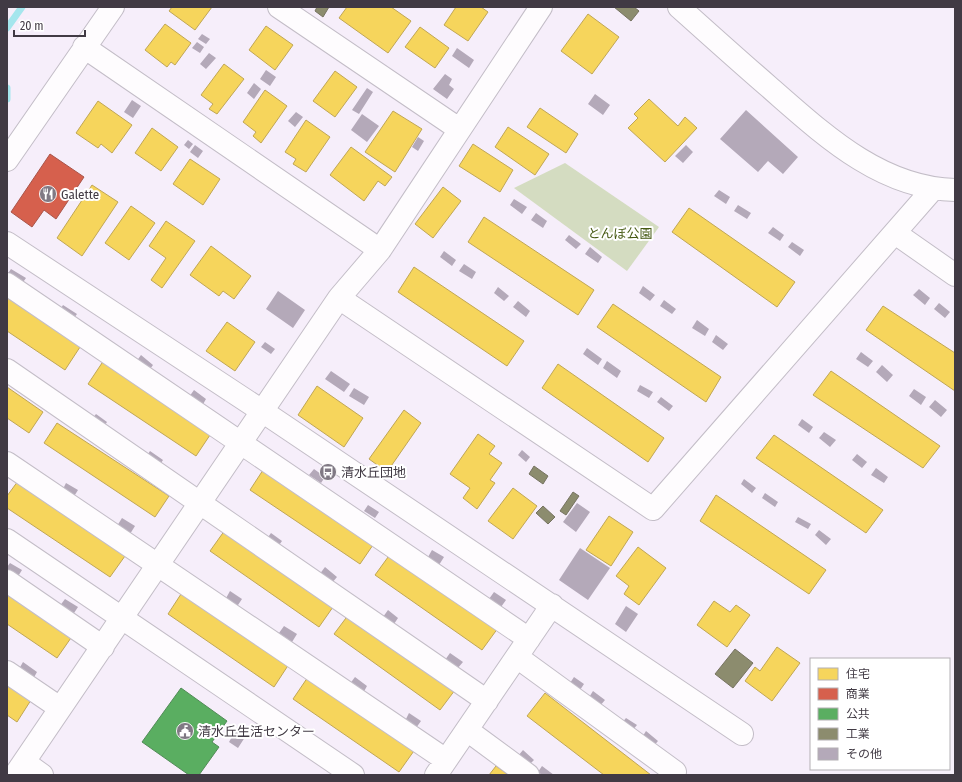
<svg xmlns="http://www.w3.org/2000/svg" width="962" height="782" font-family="'Fira Sans Condensed','Noto Sans JP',sans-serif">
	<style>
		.green { fill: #d4dcc1 }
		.homes { fill: #f6d55c; stroke: #c0a655 }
		.shops { fill: #d6604d; stroke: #a9554a }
		.public { fill: #5aae61; stroke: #528b58 }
		.industry { fill: #8c8c6e; stroke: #767361 }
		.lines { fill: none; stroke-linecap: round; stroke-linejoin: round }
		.stream { stroke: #a5e6ed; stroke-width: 7 }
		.building { fill: #b4a9b9 }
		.minor-casing { stroke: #c3bdc7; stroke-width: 24 }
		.minor { stroke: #fefcfe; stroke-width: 22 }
		.labels { text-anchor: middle; stroke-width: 4; stroke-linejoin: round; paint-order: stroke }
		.poi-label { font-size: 13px; fill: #413a44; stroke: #fff; text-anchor: start }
		.park-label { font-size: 13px; fill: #455912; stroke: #fff }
	</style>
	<rect width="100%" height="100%" fill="#f6eefa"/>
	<path class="green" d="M565,163L659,227L627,271L514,188Z"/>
	<path class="homes" d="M172,7H212L195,30L169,11Z
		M347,7H391L411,21L388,53L339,18Z
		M456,7H481L488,12L468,41L444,25Z
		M588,14L619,37L592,74L561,51Z
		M165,24L191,43L175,65L171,62L167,67L145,50Z
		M266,26L293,45L275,70L249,50Z
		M420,27L449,48L435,68L405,47Z
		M224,64L244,79L217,114L209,109L213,104L201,95Z
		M335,71L357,87L335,117L313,101Z
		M265,90L287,106L261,143L253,136L256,132L243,122Z
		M649,99L678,126L685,117L697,128L665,162L628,128L638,118L634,114Z
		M98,101L132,125L112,153L101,144L98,148L76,133Z
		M540,108L578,134L566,153L527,127Z
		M393,111L422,129L395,172L365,152Z
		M306,120L330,137L306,172L293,164L296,159L285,152Z
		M508,127L549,154L535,175L495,147Z
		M152,128L178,147L161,171L135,153Z
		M473,144L513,170L500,192L459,166Z
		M351,147L392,177L385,186L378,181L364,201L330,175Z
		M190,159L220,179L203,205L173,184Z
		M92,185L118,202L82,256L57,238Z
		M443,187L461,201L433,238L415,224Z
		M131,206L155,223L129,260L105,243Z
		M689,208L795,282L777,307L672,232Z
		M484,217L594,290L578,315L468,242Z
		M166,221L195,241L162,288L151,280L166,258L149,246Z
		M211,246L251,276L234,299L223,291L219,296L190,275Z
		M414,267L524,341L507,366L398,292Z
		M7,293L82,344L65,370L7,331Z
		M613,304L721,377L706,402L597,327Z
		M883,306L955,353V391L866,330Z
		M227,322L255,342L235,371L206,351Z
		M104,360L212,432L196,456L88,384Z
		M558,364L664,438L648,462L542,388Z
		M831,371L940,446L923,468L813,395Z
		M317,386L363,418L344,447L298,415Z
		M7,387L43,412L29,433L7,418Z
		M404,410L421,423L387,472L369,459Z
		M57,423L169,496L155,517L44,443Z
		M478,434L495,446L489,454L502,463L490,480L495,483L477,509L463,498L470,488L450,474Z
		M774,435L883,510L866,533L756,458Z
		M265,467L375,542L360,564L250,490Z
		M18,481L125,556L110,577L7,508V496Z
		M513,488L537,506L513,539L488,521Z
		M716,495L826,570L809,594L700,521Z
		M609,516L633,532L611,566L586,550Z
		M225,530L333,607L319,627L210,551Z
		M638,547L666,568L639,605L624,594L629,586L616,576Z
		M391,553L498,628L482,650L375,575Z
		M7,590L73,635L57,658L7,624Z
		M183,591L289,664L274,687L168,614Z
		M714,601L730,612L736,605L750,615L727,647L697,625Z
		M349,614L455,690L440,710L334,634Z
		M777,647L800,663L772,701L745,681L755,667L760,671Z
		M310,674L416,748L399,772L293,699Z
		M7,684L31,700L17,722L7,715Z
		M545,693L651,775H604L527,716Z
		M496,766L509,775H489Z"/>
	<path class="shops" d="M50,154L84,177L56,219L44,210L32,227L11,212Z"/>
	<path class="public" d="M181,688L227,721L212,742L219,747L199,775H189L142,742Z"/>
	<path class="industry" d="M317,7H329L323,17L315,11Z
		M614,7H634L639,11L631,21Z
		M534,466L548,476L543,484L529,474Z
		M573,492L579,496L566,515L560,511Z
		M543,506L555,517L548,524L536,513Z
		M735,649L753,663L733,688L715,674Z"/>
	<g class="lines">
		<path class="stream" d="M7,28L22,7
			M7,88V99"/>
	</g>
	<path class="building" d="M202,34L210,39L206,44L198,39Z
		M197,42L204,47L200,53L192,48Z
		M457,48L474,60L469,68L452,56Z
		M209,53L216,58L206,69L200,64Z
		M266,70L276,77L270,86L260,79Z
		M445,74L452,79L449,85L454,89L447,99L433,89Z
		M254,83L261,89L254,99L247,93Z
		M367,88L373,92L359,114L352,110Z
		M595,94L610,105L603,115L588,104Z
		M132,100L141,106L133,118L124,112Z
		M746,110L798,157L783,174L768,161L758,172L720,139Z
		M296,112L303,117L295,127L288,121Z
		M362,114L379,126L367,142L351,130Z
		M418,137L424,141L418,151L412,147Z
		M188,140L193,144L189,149L184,145Z
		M195,145L203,151L198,158L190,152Z
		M686,145L693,152L683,163L675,156Z
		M719,190L730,197L726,204L714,196Z
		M514,199L527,207L522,214L510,205Z
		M738,205L751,213L747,219L734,211Z
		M536,213L547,221L543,228L531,220Z
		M773,227L784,235L780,241L768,233Z
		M569,235L581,244L576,249L565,240Z
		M792,242L804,250L800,256L788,247Z
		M590,247L602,257L598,263L585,254Z
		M444,251L456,260L452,266L440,257Z
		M464,264L476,272L472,279L459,271Z
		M11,269L26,278L21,285L7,275Z
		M643,286L655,295L650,301L639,293Z
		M498,287L509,296L504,301L494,293Z
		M919,289L930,298L925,305L913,295Z
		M278,291L305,310L293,328L266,309Z
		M664,300L676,309L672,314L660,306Z
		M518,301L530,311L526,317L513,307Z
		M939,303L950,312L945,318L934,309Z
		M63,305L77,314L71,322L58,313Z
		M697,320L709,329L705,336L692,328Z
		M716,335L728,344L723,350L712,342Z
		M265,342L275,349L271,354L261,347Z
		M587,348L602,359L598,365L583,354Z
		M861,352L873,361L868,367L856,359Z
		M141,355L153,365L148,372L136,362Z
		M607,361L621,371L617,378L603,368Z
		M882,365L893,375L887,382L876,372Z
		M331,371L350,384L344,392L325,379Z
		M640,385L653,392L649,398L637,391Z
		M354,388L369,397L364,405L349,396Z
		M914,389L926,397L921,405L909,396Z
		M194,390L206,399L202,406L189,397Z
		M661,397L673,406L669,411L657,402Z
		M935,400L947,410L941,417L929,407Z
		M96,414L107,422L103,428L91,420Z
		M802,419L813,427L809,433L798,425Z
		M824,432L836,440L830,447L819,438Z
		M522,450L530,457L526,462L518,455Z
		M150,451L163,460L159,466L146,457Z
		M857,454L867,462L862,468L852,460Z
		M876,468L888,477L884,483L871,475Z
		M314,469L325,477L321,483L309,475Z
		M744,479L756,488L752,493L741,484Z
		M66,483L78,490L73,498L62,491Z
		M765,493L778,502L775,507L762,498Z
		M577,503L590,512L576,532L563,522Z
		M368,505L379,512L375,518L364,511Z
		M798,517L811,524L808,529L795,522Z
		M122,518L135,526L130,534L117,526Z
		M819,530L831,539L826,545L815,535Z
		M271,533L282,541L277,548L266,540Z
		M580,548L610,568L588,600L559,580Z
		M432,550L444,557L439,565L428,557Z
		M10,563L22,570L17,578L7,571V567Z
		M325,567L337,577L331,584L319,575Z
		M230,591L242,599L236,608L225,600Z
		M494,592L506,600L501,607L489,599Z
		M65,599L78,607L72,616L59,607Z
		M626,606L638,614L626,632L615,624Z
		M388,610L398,618L394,624L383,617Z
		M284,626L297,634L292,642L279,633Z
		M450,653L463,662L457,669L445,660Z
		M23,662L37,672L33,679L19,669Z
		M355,677L367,686L362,695L349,685Z
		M574,677L584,684L580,690L570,683Z
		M593,691L605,700L599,707L588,699Z
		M409,713L421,721L416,728L405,721Z
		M626,718L637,725L632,731L621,724Z
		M239,725L249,731L238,748L229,742Z
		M646,731L658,741L652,748L641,739Z
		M523,750L534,760L529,765L518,756Z
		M542,766L554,775H542L538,772Z"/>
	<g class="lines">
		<g class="minor-casing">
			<path id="minor" d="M279,7L459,129
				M679,7C708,33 738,60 768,86C822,133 879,188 955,190
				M84,47L380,250
				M7,160L113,7
				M895,233L955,275
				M7,243L262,411L742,734
				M7,284L529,639
				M339,298L380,250L541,7
				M7,370L487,701
				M7,463L446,760
				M7,540L353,775
				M7,581L103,647
				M517,657L675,772L672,775
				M7,672L60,708
				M467,730L528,775
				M24,762L42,775
				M15,775L339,298L653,509L932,190
				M436,775L552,605"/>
		</g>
		<use href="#minor" class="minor"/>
	</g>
	<defs>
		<g id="restaurant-disc" transform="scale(0.9)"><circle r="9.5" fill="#807984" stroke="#fff"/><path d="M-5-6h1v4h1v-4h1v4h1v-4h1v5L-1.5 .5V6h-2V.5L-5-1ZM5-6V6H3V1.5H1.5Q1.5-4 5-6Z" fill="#fff"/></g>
		<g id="bus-disc" transform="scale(0.9)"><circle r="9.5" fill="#807984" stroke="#fff"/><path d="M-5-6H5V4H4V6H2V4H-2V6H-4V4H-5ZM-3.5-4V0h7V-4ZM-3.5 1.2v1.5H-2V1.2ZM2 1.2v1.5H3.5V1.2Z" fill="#fff"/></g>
		<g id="civic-disc" transform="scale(0.9)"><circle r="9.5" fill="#807984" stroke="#fff"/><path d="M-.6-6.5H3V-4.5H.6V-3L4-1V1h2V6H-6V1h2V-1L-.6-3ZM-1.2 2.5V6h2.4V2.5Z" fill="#fff"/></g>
	</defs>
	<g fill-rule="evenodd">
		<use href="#restaurant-disc" x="48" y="194"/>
		<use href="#bus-disc" x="328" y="472"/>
		<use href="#civic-disc" x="185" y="731"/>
	</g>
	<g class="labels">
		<g class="poi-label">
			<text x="61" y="199">Galette</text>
			<text x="341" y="477">清水丘団地</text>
			<text x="198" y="736">清水丘生活センター</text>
		</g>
		<g class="park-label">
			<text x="620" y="238">とんぼ公園</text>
		</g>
	</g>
	<rect width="962" height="782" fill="none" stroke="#413a44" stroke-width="16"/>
	<rect x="810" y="658" width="140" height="112" fill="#ffffff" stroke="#b3b0b4"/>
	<rect x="818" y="668" width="20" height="12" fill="#f6d55c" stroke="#b3b0b4"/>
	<text x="846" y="678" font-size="12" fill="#413a44">住宅</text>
	<rect x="818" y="688" width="20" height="12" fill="#d6604d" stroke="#b3b0b4"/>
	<text x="846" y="698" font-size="12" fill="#413a44">商業</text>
	<rect x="818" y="708" width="20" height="12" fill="#5aae61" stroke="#b3b0b4"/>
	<text x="846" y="718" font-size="12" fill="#413a44">公共</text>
	<rect x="818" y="728" width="20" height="12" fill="#8c8c6e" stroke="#b3b0b4"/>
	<text x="846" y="738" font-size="12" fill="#413a44">工業</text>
	<rect x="818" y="748" width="20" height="12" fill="#b4a9b9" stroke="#b3b0b4"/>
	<text x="846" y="758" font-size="12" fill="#413a44">その他</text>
	<path d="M14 30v6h71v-6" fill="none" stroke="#413a44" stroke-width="2"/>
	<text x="20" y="30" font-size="12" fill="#413a44" stroke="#ffffff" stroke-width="3" paint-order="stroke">20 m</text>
</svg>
